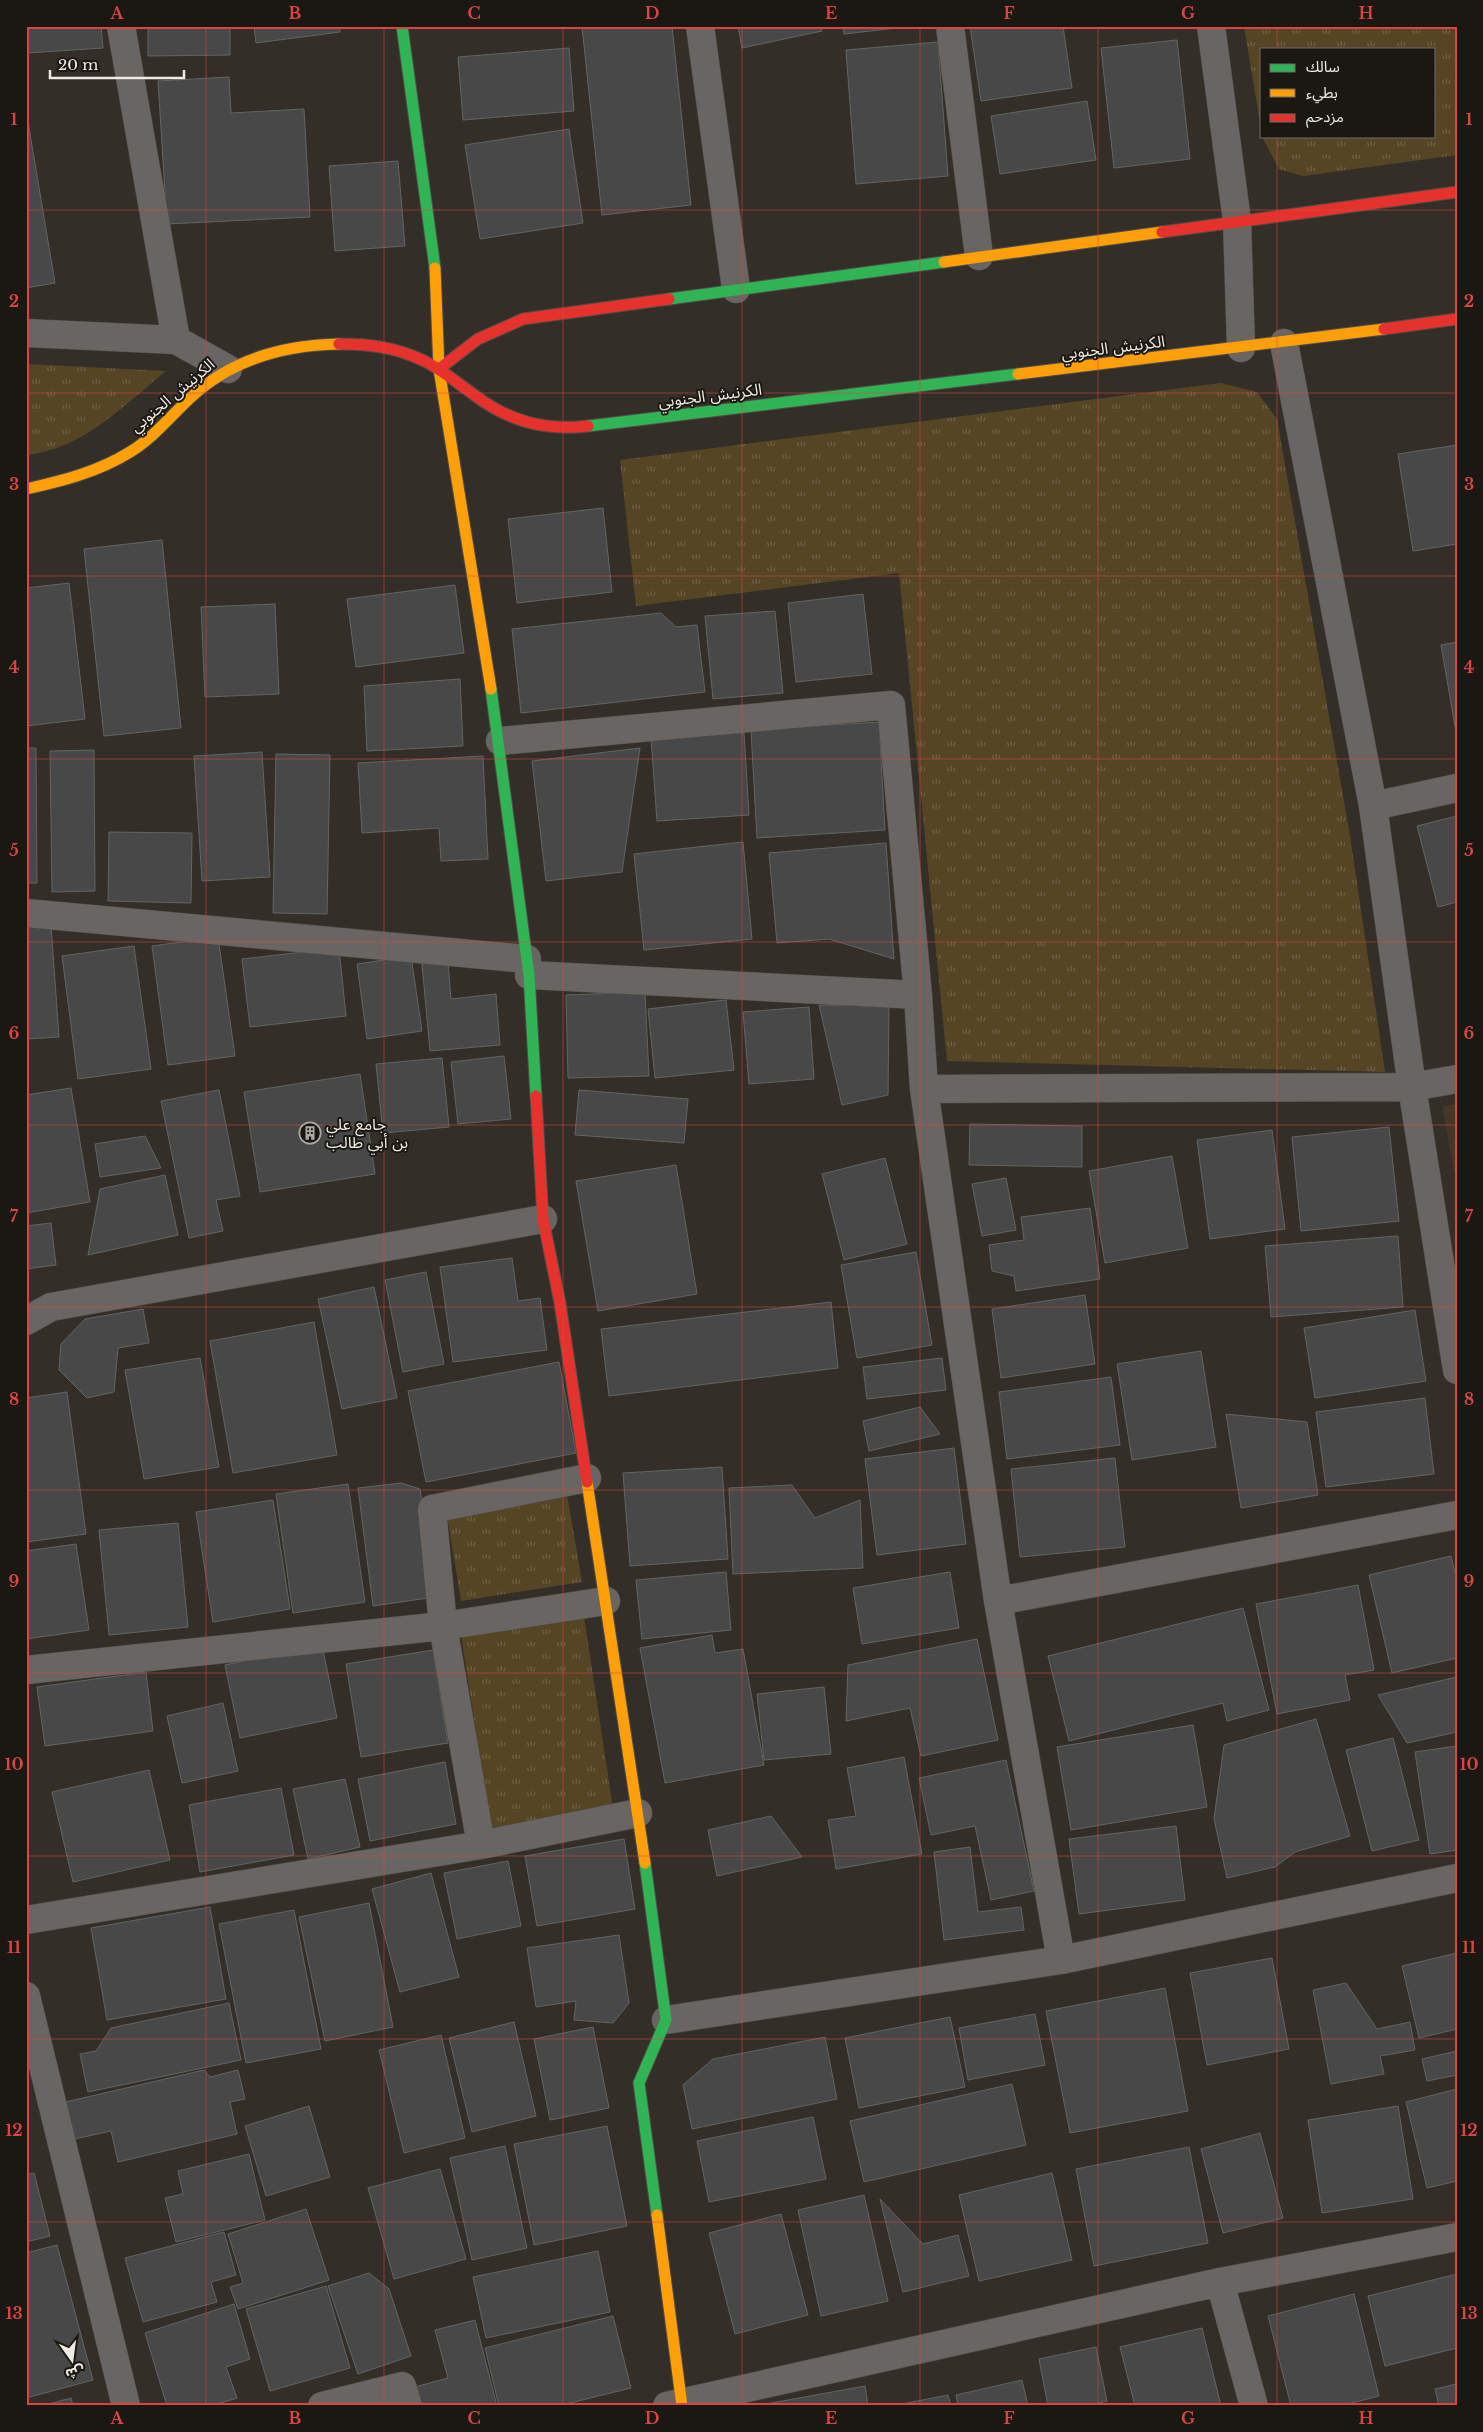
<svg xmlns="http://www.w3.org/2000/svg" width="1483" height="2432" font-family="'Libre Baskerville','Noto Sans Arabic',serif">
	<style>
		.built { fill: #413827 }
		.park { fill: url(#park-tufts) }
		.building { fill: #474847; stroke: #636463 }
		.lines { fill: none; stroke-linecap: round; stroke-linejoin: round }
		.street-casing { stroke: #504c47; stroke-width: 29 }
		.fast-casing { stroke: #504c47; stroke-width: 13 }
		.slow-casing { stroke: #504c47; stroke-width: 13 }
		.jam-casing { stroke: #504c47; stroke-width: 13 }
		.street { stroke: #686563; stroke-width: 28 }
		.fast { stroke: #30b455; stroke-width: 11 }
		.slow { stroke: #ff9f0a; stroke-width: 11 }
		.jam { stroke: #e5322d; stroke-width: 11 }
		.grid { fill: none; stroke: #da4544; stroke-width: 1; stroke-opacity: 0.55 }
		.labels { text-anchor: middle; stroke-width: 4; stroke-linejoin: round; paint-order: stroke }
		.street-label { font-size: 16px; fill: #efebe3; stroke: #1b1813 }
		.poi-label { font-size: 16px; fill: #efebe3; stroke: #1b1813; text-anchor: start }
		.neatline { fill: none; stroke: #da4544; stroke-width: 2 }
		.grid-label { font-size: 16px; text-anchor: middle; font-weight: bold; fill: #da4544 }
	</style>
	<defs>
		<pattern id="park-tufts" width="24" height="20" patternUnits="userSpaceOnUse" patternTransform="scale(1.25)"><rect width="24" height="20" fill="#564525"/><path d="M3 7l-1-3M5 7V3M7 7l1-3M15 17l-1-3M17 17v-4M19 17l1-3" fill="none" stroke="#6f6044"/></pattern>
	</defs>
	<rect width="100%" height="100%" fill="#332f28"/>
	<path class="built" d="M1457,1104V1188L1442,1106Z"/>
	<path class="park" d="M1244,26H1457V155L1303,176L1279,169L1262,136H1434V49H1262V135Z
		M26,364L166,371C124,405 82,450 26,455Z
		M1221,383L1257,392L1277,419L1350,836L1385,1072L947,1061L899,573L636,606L620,460Z
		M566,1489L582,1582L461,1601L446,1509Z
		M584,1616L613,1809L491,1828L461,1635Z"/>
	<path class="building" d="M26,26H101L103,48L26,53Z
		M148,26H230V55L148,56Z
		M254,26H339L340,32L256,43Z
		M591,26H672L691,205L602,215L582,27Z
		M738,26H821L822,31L742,48Z
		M843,26H914L844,34Z
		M970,26H1063L1072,88L981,101Z
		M1177,40L1190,159L1114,168L1101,48Z
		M938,42L948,176L856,184L846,50Z
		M569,48L574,111L463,120L458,57Z
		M229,77L231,113L304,109L310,217L167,224L158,81Z
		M1087,101L1096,160L1000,174L991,116Z
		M26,110L55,283L26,288Z
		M569,129L583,223L480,239L465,145Z
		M398,161L405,246L335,251L329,166Z
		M1457,445V544L1413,551L1398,454Z
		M603,508L612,592L517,603L508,519Z
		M162,540L181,728L104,736L84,549Z
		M69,583L85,719L26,726V588Z
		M455,585L464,653L356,667L347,599Z
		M863,594L872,674L796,682L788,603Z
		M275,604L279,694L205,697L201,607Z
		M775,611L783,693L713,699L705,616Z
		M661,613L676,627L697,625L705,692L521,713L512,629Z
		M1457,642V732H1456L1441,645Z
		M460,679L463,746L367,751L364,686Z
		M879,722L885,830L757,838L751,730Z
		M744,733L749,815L657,821L651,738Z
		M26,748H36L37,883H26Z
		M640,748L622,872L546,881L532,761Z
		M94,750L95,891L52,892L50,751Z
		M262,752L270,877L202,881L194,756Z
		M276,754L330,755L327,914L273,913Z
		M483,756L488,859L441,861L439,828L362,833L358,763Z
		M1457,816V902L1438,907L1417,826Z
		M109,832L192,833L191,903L108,901Z
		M743,842L752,939L644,950L634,854Z
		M886,843L894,959L829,939L777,943L769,853Z
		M51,925L59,1037L26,1039V927Z
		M218,937L235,1056L168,1065L152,946Z
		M134,946L151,1069L78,1079L62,956Z
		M339,948L346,1016L250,1027L242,959Z
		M411,956L422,1031L367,1039L357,964Z
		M448,962L451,999L496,994L500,1045L430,1051L422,964Z
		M645,992L649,1076L568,1078L566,995Z
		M726,1000L734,1070L655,1078L648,1009Z
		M819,1005L889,1006L888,1095L842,1105Z
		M809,1007L814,1079L749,1084L743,1012Z
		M504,1056L511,1119L458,1124L451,1062Z
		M442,1058L449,1127L383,1133L376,1064Z
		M360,1074L375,1174L260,1192L244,1092Z
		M71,1088L90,1202L26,1213V1095Z
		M219,1090L240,1196L216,1200L223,1231L189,1238L161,1101Z
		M579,1090L688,1099L684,1143L575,1135Z
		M970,1124L1082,1126V1167L969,1165Z
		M1389,1127L1399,1221L1301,1231L1292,1137Z
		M1272,1130L1285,1229L1210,1239L1197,1140Z
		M145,1136L161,1168L100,1177L95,1144Z
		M1172,1156L1188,1248L1105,1263L1089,1171Z
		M885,1158L907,1244L844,1260L822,1174Z
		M676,1165L697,1294L598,1311L576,1181Z
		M165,1175L178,1235L88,1255L100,1189Z
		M1006,1178L1016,1230L982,1236L972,1184Z
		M1090,1208L1100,1279L1016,1291L1014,1276L992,1271L989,1245L1024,1240L1021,1217Z
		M51,1223L56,1265L26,1269V1226Z
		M1398,1236L1403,1307L1271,1317L1265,1246Z
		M916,1252L932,1345L857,1358L841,1265Z
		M512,1258L518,1301L540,1298L547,1350L453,1362L440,1267Z
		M426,1272L444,1364L403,1372L385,1280Z
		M374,1287L397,1398L342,1409L318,1299Z
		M1085,1295L1095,1364L1001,1378L992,1309Z
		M831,1302L838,1368L609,1396L601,1329Z
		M143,1309L149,1343L118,1348L114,1392L87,1398L59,1370L61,1344L85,1319Z
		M1415,1310L1426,1381L1315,1398L1304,1328Z
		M314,1322L337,1455L233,1473L210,1341Z
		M1201,1351L1216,1447L1132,1460L1117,1364Z
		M200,1358L219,1467L144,1479L125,1370Z
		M942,1358L946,1390L867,1399L863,1367Z
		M559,1362L576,1453L426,1482L408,1391Z
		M1111,1377L1120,1445L1007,1459L999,1392Z
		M67,1392L86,1534L26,1542V1398Z
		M1425,1398L1434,1474L1326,1487L1316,1412Z
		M920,1407L940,1434L869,1451L863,1421Z
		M1226,1414L1307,1422L1318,1495L1241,1508Z
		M954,1448L966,1544L877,1555L865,1459Z
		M1115,1458L1125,1547L1020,1557L1011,1469Z
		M722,1467L728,1559L630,1566L623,1473Z
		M401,1483L420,1489L435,1597L373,1606L358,1488Z
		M348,1484L365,1602L293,1613L276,1494Z
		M792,1485L815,1518L860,1500L863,1568L733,1574L729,1488Z
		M273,1500L290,1609L213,1622L196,1512Z
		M178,1523L188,1627L109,1635L99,1530Z
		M76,1544L89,1630L26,1639V1551Z
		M1451,1556L1457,1581V1658L1392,1673L1369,1575Z
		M726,1572L731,1630L642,1639L636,1580Z
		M950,1572L959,1628L862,1644L853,1588Z
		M1358,1585L1374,1670L1345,1675L1350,1700L1277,1714L1256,1604Z
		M1243,1608L1269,1710L1227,1721L1223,1703L1069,1741L1048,1656Z
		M712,1635L715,1653L743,1649L764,1765L665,1783L640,1648Z
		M977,1639L998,1740L921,1756L910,1708L846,1721L848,1665Z
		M322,1645L337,1718L240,1738L225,1665Z
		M433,1650L448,1743L361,1757L346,1664Z
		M146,1672L153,1731L45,1746L37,1687Z
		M1457,1677V1732L1407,1743L1378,1695Z
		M824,1687L831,1754L764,1760L757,1694Z
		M223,1703L238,1771L182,1783L167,1716Z
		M1316,1719L1350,1836L1295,1852L1275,1867L1227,1878L1214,1819L1224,1745Z
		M1193,1725L1207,1807L1071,1830L1057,1747Z
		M1393,1738L1419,1840L1372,1851L1346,1750Z
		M1457,1746V1850L1430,1854L1415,1752Z
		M904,1757L922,1854L836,1869L828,1820L856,1816L847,1768Z
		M1006,1760L1034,1891L991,1900L975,1826L931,1835L919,1778Z
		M445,1762L456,1824L370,1841L358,1779Z
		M149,1770L170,1860L73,1882L52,1792Z
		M345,1779L360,1847L308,1859L293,1789Z
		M281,1788L294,1855L200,1872L189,1805Z
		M771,1816L802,1857L717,1876L708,1830Z
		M1176,1826L1185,1900L1079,1914L1069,1839Z
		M624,1839L635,1909L537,1926L525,1856Z
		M970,1847L978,1912L1021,1907L1024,1930L944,1940L934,1852Z
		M508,1861L521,1926L457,1939L444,1873Z
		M431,1873L459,1977L400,1992L372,1889Z
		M369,1903L393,2027L325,2041L299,1917Z
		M210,1907L226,1999L107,2020L91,1928Z
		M294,1910L321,2049L246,2063L219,1924Z
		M619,1935L629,2003L613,2023L574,2020L576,2001L536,2007L527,1948Z
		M1457,1953V2029L1419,2038L1402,1966Z
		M1272,1958L1289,2049L1207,2065L1190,1973Z
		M1346,1983L1377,2029L1410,2022L1415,2050L1380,2056L1384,2074L1331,2084L1313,1990Z
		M1165,1988L1188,2111L1070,2133L1046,2011Z
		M229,2003L241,2060L88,2092L80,2054L96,2051L111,2028Z
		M1035,2014L1045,2065L968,2080L959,2028Z
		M950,2017L965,2087L859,2108L845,2038Z
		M514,2022L536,2116L472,2132L449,2038Z
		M593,2027L609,2108L550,2120L534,2039Z
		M441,2035L465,2138L404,2153L379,2050Z
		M825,2037L837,2099L692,2129L683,2085L713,2059Z
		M1457,2051V2075L1427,2081L1422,2059Z
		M204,2070L210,2077L238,2070L245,2099L230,2102L237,2134L118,2162L111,2131L70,2140L61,2103Z
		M1012,2084L1026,2145L864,2182L850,2121Z
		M1457,2089V2181L1427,2188L1406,2102Z
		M309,2106L330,2177L266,2196L245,2126Z
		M1398,2106L1413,2199L1322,2213L1308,2120Z
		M813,2117L826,2179L709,2202L697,2141Z
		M607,2126L627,2226L534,2245L514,2144Z
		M1260,2133L1283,2218L1223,2233L1201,2149Z
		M505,2146L527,2248L472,2260L450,2158Z
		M1189,2147L1208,2243L1094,2266L1076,2169Z
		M249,2154L265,2220L176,2242L165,2198L183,2194L178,2171Z
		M440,2169L466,2259L394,2279L368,2188Z
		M34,2173L50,2236L26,2242V2175Z
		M1052,2173L1072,2260L979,2281L959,2195Z
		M864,2195L888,2301L821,2316L798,2210Z
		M880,2199L923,2244L958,2235L969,2276L903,2292Z
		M306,2209L329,2280L238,2309L230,2287L243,2283L228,2234Z
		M781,2214L808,2315L735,2334L709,2233Z
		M224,2232L236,2275L211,2282L217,2302L143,2322L125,2258Z
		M57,2245L93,2380L26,2398V2253Z
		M598,2251L610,2312L486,2338L473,2277Z
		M369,2273L389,2289L411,2356L358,2374L328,2286Z
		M1457,2274V2348L1385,2366L1368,2296Z
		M326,2286L350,2368L270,2391L246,2309Z
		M1354,2294L1379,2396L1340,2406H1291L1268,2316Z
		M234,2304L250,2359L226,2367L237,2398L211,2406H167L145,2333Z
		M613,2316L631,2388L558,2406H499L485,2348Z
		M475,2320L497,2406H419L415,2387L448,2378L435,2330Z
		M1202,2328L1221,2406H1135L1120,2347Z
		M1096,2347L1107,2401L1086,2406H1048L1039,2359Z
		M1022,2380L1028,2406H958L956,2395Z
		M1457,2384V2406H1439L1435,2389Z
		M865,2386L868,2406H755Z
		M948,2395L951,2406H892Z
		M71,2398L73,2406H41Z"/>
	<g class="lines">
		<g class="street-casing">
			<path id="street" d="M121,26L176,340
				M700,26L736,289
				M950,26L979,256
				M1211,26L1237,221L1241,348
				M26,333L176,340L228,369
				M1284,343L1373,806L1412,1087L1457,1370
				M500,741L891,705L918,995L529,975
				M1373,806L1457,788
				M26,913L527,959
				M918,995L924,1089L998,1601L1061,1960
				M924,1089L1412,1087L1457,1079
				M26,1321L51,1307L543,1219
				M998,1601L1457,1515
				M26,1670L443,1626L606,1601
				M481,1845L443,1626L432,1509L587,1478
				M26,1920L481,1845L638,1813
				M26,1996L126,2406
				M666,2020L1061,1960L1457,1878
				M1220,2282L1254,2406
				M322,2406L402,2386L408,2406
				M667,2406L1220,2282L1457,2237"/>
		</g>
		<g class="fast-casing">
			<path id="fast" d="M402,26L435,268
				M669,299L944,262
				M588,426L1018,374
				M491,689L529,975L536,1096
				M645,1863L666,2020L639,2083L657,2215"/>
		</g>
		<g class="slow-casing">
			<path id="slow" d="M944,262L1162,232
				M435,268L439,369L491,689
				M1018,374L1384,329
				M26,489C62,481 98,472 130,452C153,438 170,417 189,399C231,359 283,345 339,344
				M587,1482L645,1863
				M657,2215L682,2406"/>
		</g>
		<g class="jam-casing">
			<path id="jam" d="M1162,232L1457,192
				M1384,329L1457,319
				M339,344C368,344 395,347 422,360C440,368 456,382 473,394C508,421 544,431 588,426
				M439,369L478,339L523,319L669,299
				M536,1096L543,1219L560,1303L587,1482"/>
		</g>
		<use href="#street" class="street"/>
		<use href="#fast" class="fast"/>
		<use href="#slow" class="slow"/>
		<use href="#jam" class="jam"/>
	</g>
	<path class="grid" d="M206,26V2406M384,26V2406M563,26V2406M742,26V2406M920,26V2406M1098,26V2406M1277,26V49M1277,136V2406M26,210H1457M26,393H1457M26,576H1457M26,759H1457M26,942H1457M26,1125H1457M26,1307H1457M26,1490H1457M26,1673H1457M26,1856H1457M26,2039H1457M26,2222H1457"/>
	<defs>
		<g id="building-ring" transform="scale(1.125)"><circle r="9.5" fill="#1b1813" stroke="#ada9a2" stroke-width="1.5"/><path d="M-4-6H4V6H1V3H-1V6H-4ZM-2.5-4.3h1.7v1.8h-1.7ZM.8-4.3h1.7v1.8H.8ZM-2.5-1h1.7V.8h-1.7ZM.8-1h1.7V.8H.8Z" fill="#ada9a2"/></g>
	</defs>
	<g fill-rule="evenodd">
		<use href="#building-ring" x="310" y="1133"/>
	</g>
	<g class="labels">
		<g class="street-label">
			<text transform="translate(1113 347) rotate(-7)" y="6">الكرنيش الجنوبي</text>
			<text transform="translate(172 395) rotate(-40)" y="6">الكرنيش الجنوبي</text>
			<text transform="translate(710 395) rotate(-7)" y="6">الكرنيش الجنوبي</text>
		</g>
		<g class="poi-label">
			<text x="326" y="1130">جامع علي<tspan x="326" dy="18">بن أبي طالب</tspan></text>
		</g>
	</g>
	<rect width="1483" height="2432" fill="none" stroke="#1b1813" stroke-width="55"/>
	<rect x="1260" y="48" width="175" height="90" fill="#1b1813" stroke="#706c66"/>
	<rect x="1270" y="64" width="25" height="8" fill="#30b455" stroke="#706c66"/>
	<text x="1306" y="72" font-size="15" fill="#efebe3">سالك</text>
	<rect x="1270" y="89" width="25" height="8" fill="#ff9f0a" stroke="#706c66"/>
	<text x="1306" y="98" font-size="15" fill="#efebe3">بطيء</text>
	<rect x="1270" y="114" width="25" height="8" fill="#e5322d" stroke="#706c66"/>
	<text x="1306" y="122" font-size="15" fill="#efebe3">مزدحم</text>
	<g transform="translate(72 2360) rotate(166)" stroke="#1b1813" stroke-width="4" paint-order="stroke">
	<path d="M0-4L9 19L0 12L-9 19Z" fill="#efebe3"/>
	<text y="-8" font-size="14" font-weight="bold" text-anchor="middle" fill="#efebe3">ش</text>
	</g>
	<path d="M50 70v8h134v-8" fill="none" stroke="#efebe3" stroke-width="2.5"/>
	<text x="58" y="70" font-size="15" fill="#efebe3" stroke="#1b1813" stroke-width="4" paint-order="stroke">20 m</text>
	<rect x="28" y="28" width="1428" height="2376" class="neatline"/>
	<g class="grid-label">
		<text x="117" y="19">A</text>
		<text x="295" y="19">B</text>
		<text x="474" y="19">C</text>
		<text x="652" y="19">D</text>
		<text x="831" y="19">E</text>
		<text x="1009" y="19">F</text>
		<text x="1188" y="19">G</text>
		<text x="1366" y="19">H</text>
		<text x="14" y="125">1</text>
		<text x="1469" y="125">1</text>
		<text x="14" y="307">2</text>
		<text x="1469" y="307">2</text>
		<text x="14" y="490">3</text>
		<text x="1469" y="490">3</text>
		<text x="14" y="673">4</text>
		<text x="1469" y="673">4</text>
		<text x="14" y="856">5</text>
		<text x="1469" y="856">5</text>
		<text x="14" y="1039">6</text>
		<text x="1469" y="1039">6</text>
		<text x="14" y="1222">7</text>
		<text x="1469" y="1222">7</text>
		<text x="14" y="1405">8</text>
		<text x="1469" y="1405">8</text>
		<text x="14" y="1587">9</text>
		<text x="1469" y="1587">9</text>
		<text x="14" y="1770">10</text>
		<text x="1469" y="1770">10</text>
		<text x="14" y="1953">11</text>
		<text x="1469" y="1953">11</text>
		<text x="14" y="2136">12</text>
		<text x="1469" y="2136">12</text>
		<text x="14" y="2319">13</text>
		<text x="1469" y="2319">13</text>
		<text x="117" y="2424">A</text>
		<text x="295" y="2424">B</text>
		<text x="474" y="2424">C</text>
		<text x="652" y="2424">D</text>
		<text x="831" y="2424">E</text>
		<text x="1009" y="2424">F</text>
		<text x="1188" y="2424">G</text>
		<text x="1366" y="2424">H</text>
	</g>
</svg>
